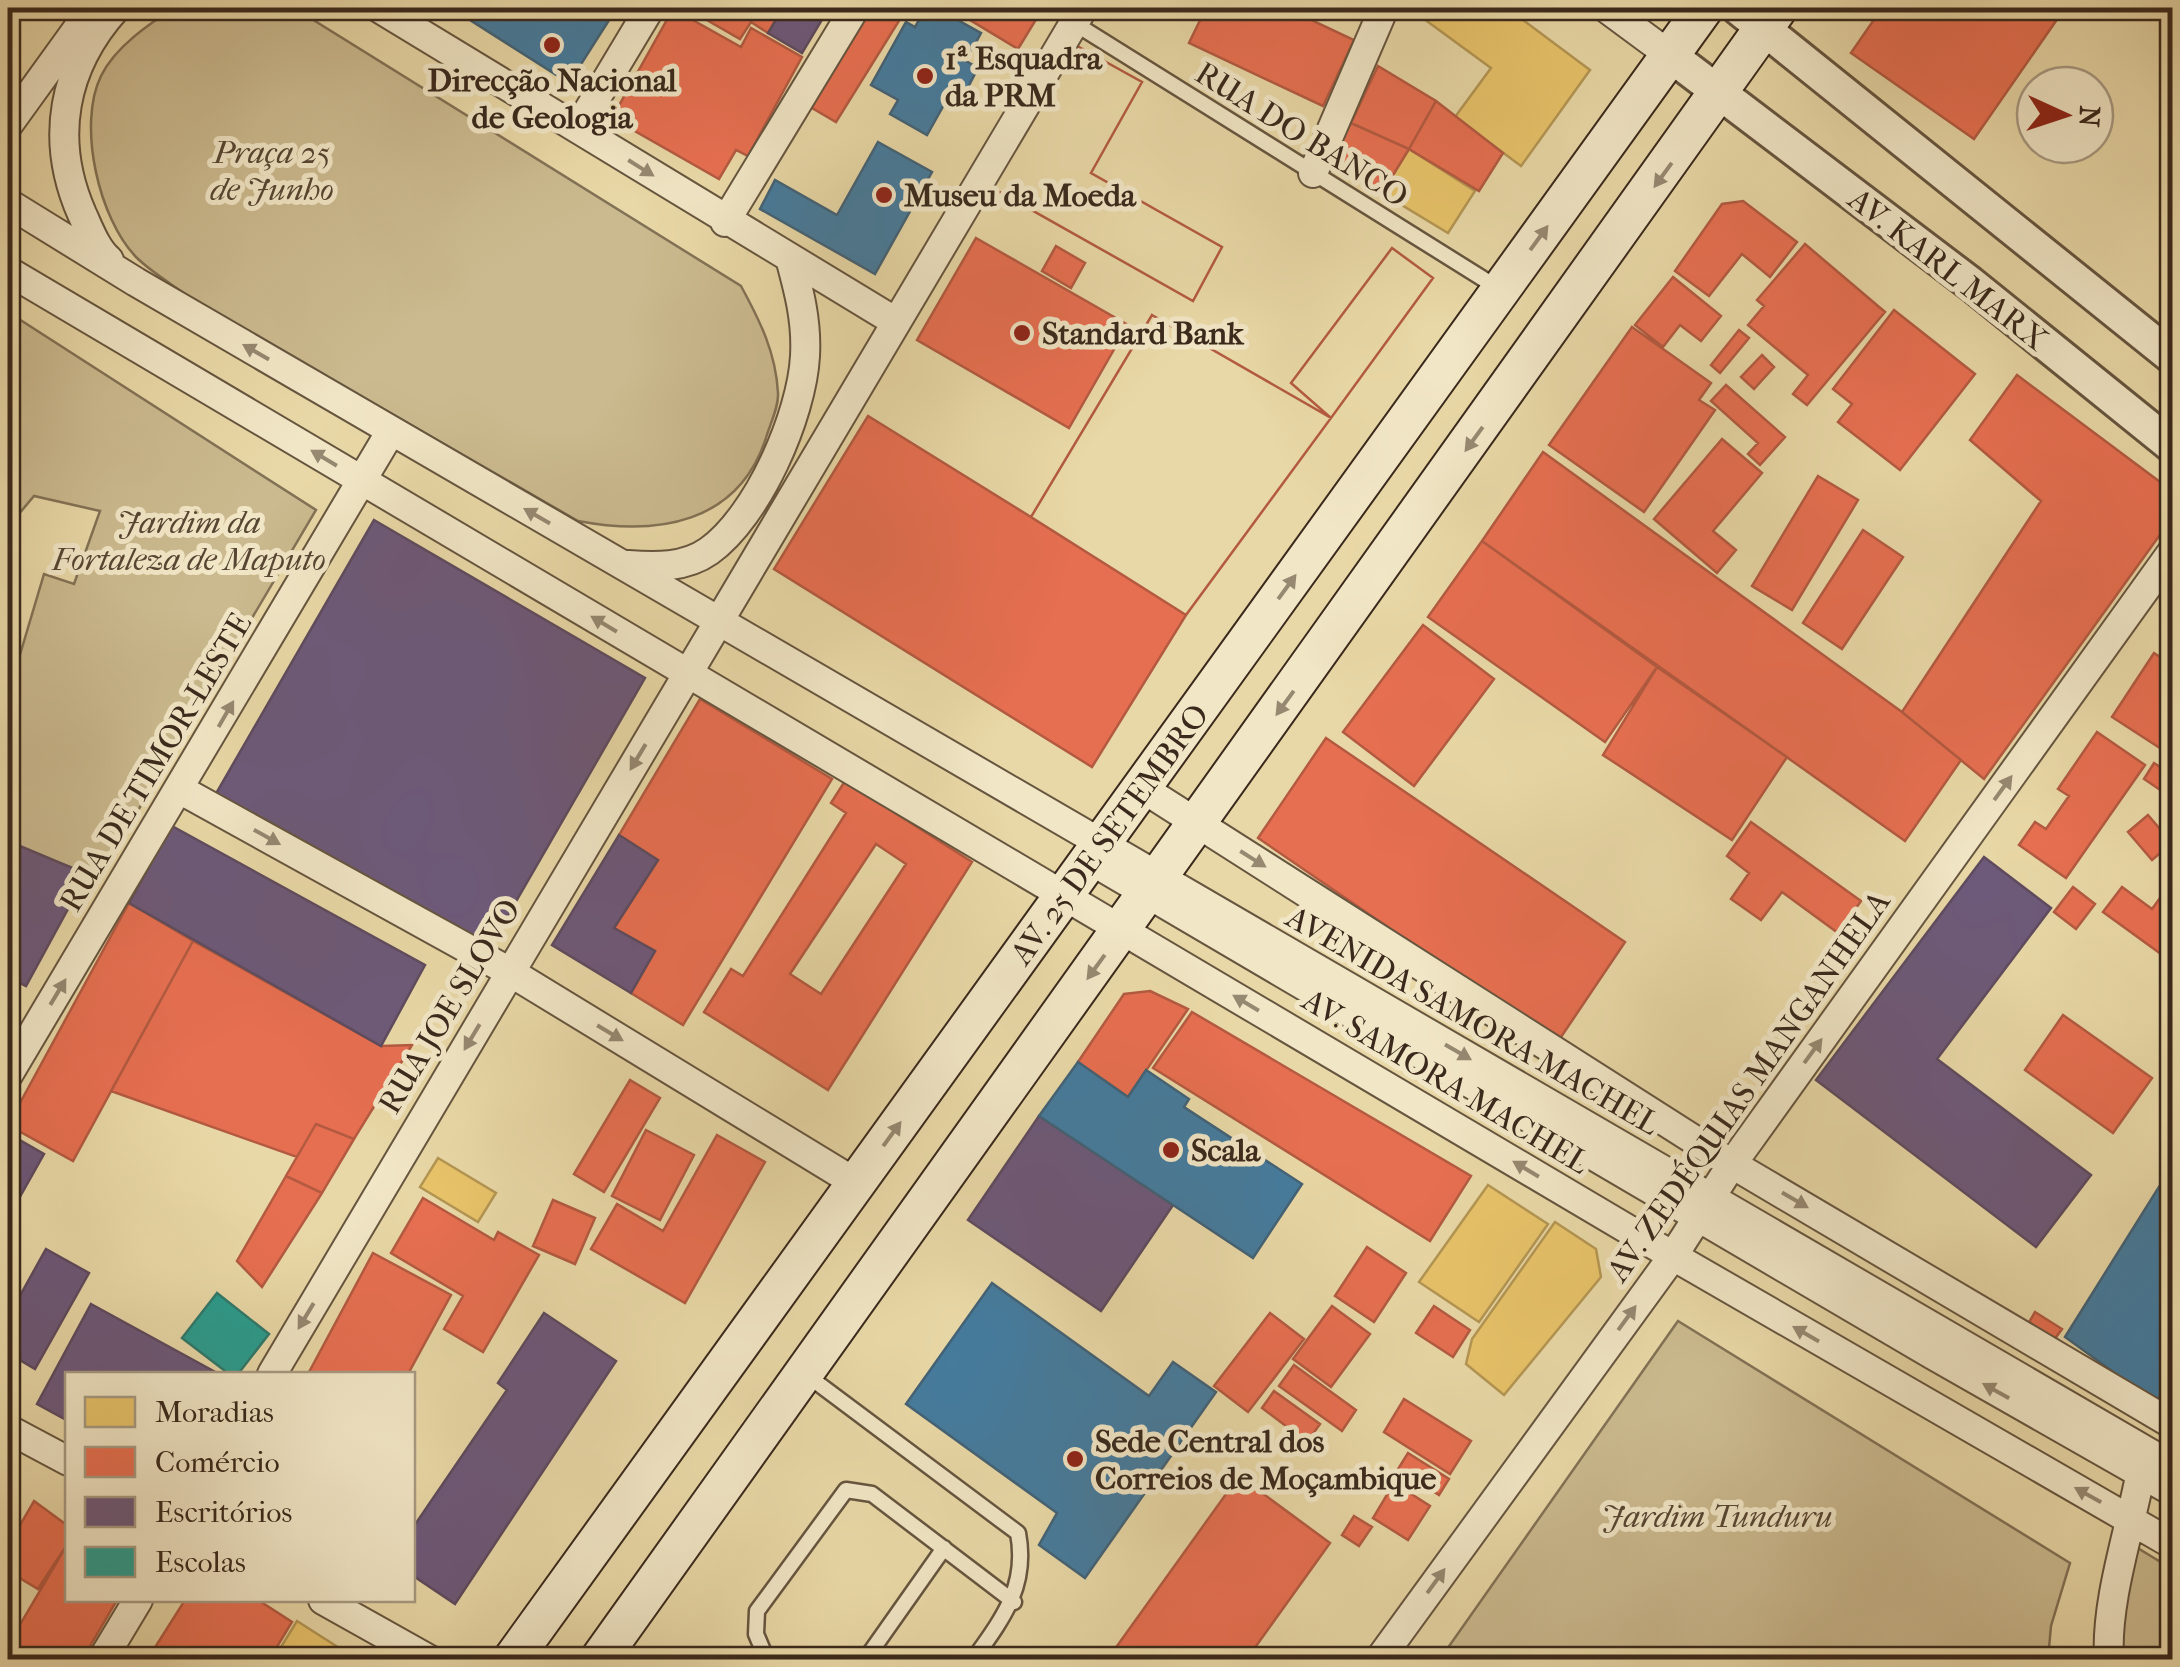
<svg xmlns="http://www.w3.org/2000/svg" width="2180" height="1667" font-family="'IM FELL French Canon',serif">
	<style>
		.green { fill: #cbba8f; stroke: #827256; stroke-width: 2.5 }
		.homes { fill: #e9c46a; stroke: #b49653; stroke-width: 2.5 }
		.shops { fill: #e76f51; stroke: #b35a41; stroke-width: 2.5; fill-rule: evenodd }
		.offices { fill: #6d597a; stroke: #5e4b5e; stroke-width: 2.5 }
		.schools { fill: #2a9d8f; stroke: #2f7a6c; stroke-width: 2.5 }
		.public { fill: #457b9d; stroke: #426276; stroke-width: 2.5 }
		.lines { fill: none; stroke-linecap: round; stroke-linejoin: round }
		.service-casing { stroke: #66553f; stroke-width: 19 }
		.minor-casing { stroke: #66553f; stroke-width: 32 }
		.tertiary-casing { stroke: #66553f; stroke-width: 38 }
		.secondary-casing { stroke: #3a291c; stroke-width: 42 }
		.service { stroke: #f1e6c6; stroke-width: 14 }
		.minor { stroke: #f1e6c6; stroke-width: 28 }
		.tertiary { stroke: #f1e6c6; stroke-width: 32 }
		.secondary { stroke: #f1e6c6; stroke-width: 38 }
		.oneway { fill: #968871 }
		.poi-dot { fill: #8f2418; stroke: #f1e6c6; stroke-width: 4 }
		.labels { text-anchor: middle; stroke-width: 10; stroke-linejoin: round; paint-order: stroke }
		.poi-label { font-size: 32px; font-weight: bold; fill: #3a291c; stroke: #f1e6c6; text-anchor: start }
		.street-label { font-size: 32px; fill: #3a291c; stroke: #f1e6c6 }
		.park-label { font-size: 32px; font-style: italic; fill: #574633; stroke: #f1e6c6 }
	</style>
	<rect width="100%" height="100%" fill="#e9d8a7"/>
	<filter id="stains"><feTurbulence type="fractalNoise" baseFrequency=".002" numOctaves="4"/><feColorMatrix values="0 0 0 0 .2 0 0 0 0 .09 0 0 0 0 .02 0 0 0 .5 -.17"/></filter>
	<radialGradient id="worn" r=".72"><stop offset=".6" stop-color="#630" stop-opacity="0"/><stop offset="1" stop-color="#630" stop-opacity=".3"/></radialGradient>
	<path class="green" d="M174,8H294L741,286C760,321 776,353 778,393C779,407 770,424 766,438C738,524 657,536 578,521L192,299C175,286 152,273 136,257C99,219 77,125 101,76C115,47 149,24 174,8Z
		M8,312L316,510L98,878L8,843V695L44,574L74,584L100,511L34,496L13,521L8,519Z
		M1678,1321L2070,1563L2051,1626L2048,1659H1440Z
		M2136,1547L2172,1569V1659H2111Z"/>
	<path class="homes" d="M1409,8H1507L1590,70L1521,166L1455,117L1491,68Z
		M1409,149L1475,191L1448,233L1382,193Z
		M438,1158L496,1193L478,1222L420,1187Z
		M1488,1185L1548,1224L1479,1322L1419,1282Z
		M1555,1222L1596,1249L1601,1277L1504,1395L1466,1364L1472,1339Z
		M297,1621L358,1660H273Z"/>
	<path class="shops" d="M686,8H783L768,33L751,22L740,39Z
		M868,8H907L836,122L807,105Z
		M950,8H1043L1018,49Z
		M1206,8H1286L1354,40L1323,106L1189,43Z
		M1882,8H2065L1974,139L1851,53Z
		M673,9L741,47L751,28L802,57L748,156L736,150L719,179L612,118Z
		M1070,42L1142,82L1091,173L1222,247L1193,301L989,186Z
		M1070,42L1142,82L1091,173L1222,247L1193,301L989,186Z
		M1378,66L1436,101L1409,149L1351,123Z
		M1436,101L1503,153L1479,191L1409,149Z
		M1351,123L1409,149L1382,193L1328,167Z
		M1743,201L1797,242L1770,277L1742,254L1709,296L1675,271L1722,204Z
		M976,238L1128,325L1069,428L917,340Z
		M1805,244L1885,312L1807,405L1793,394L1808,375L1748,325L1764,306L1757,300Z
		M1056,246L1085,263L1071,288L1042,271Z
		M1392,248L1433,278L1331,418L1291,383Z
		M1392,248L1433,278L1331,418L1291,383Z
		M1673,277L1721,316L1701,341L1680,325L1663,347L1635,325Z
		M1894,310L1975,374L1900,470L1838,422L1852,404L1833,389Z
		M1152,315L1331,418L1186,615L1092,767L774,569L868,416L1031,517Z
		M1152,315L1331,418L1186,615L1031,517Z
		M1632,327L1711,383L1699,400L1715,410L1644,512L1549,445Z
		M1739,330L1749,338L1720,373L1711,365Z
		M1762,355L1774,367L1754,389L1741,377Z
		M2017,375L2172,491V518L1984,779L1902,712L2041,501L1970,440Z
		M1726,385L1785,437L1760,465L1748,454L1758,443L1711,401Z
		M1722,439L1762,473L1713,531L1736,550L1717,573L1654,519Z
		M1543,452L1902,712L1961,760L1905,841L1482,541Z
		M1818,476L1858,500L1792,610L1752,586Z
		M1863,530L1903,557L1842,649L1803,623Z
		M1482,541L1657,667L1605,742L1428,617Z
		M1423,625L1494,679L1414,786L1343,732Z
		M2154,653L2172,665V741L2166,752L2112,717Z
		M1657,667L1787,757L1732,840L1603,755Z
		M700,699L832,779L683,1025L631,993L655,951L614,928L658,860L619,835Z
		M2097,732L2145,765L2066,878L2019,845L2035,822L2046,829L2069,796L2058,789Z
		M1326,738L1625,942L1557,1043L1258,838Z
		M2154,763L2172,775V798L2144,779Z
		M845,781L972,862L828,1090L704,1012L731,969L743,976L846,813L831,803ZM876,844L906,864L821,994L790,974Z
		M2148,815L2172,843L2152,860L2128,832Z
		M1751,822L1861,901L1838,933L1782,892L1761,920L1731,899L1749,873L1727,856Z
		M2171,883L2172,884V962L2103,912L2122,887L2152,909Z
		M2073,887L2095,904L2076,929L2054,912Z
		M129,903L193,941L73,1161L8,1125Z
		M193,941L381,1046L412,1045L354,1139L316,1124L297,1157L111,1091Z
		M1150,991L1188,1009L1128,1097L1078,1062L1124,994Z
		M1192,1012L1471,1176L1430,1241L1153,1068Z
		M2063,1015L2152,1078L2113,1133L2025,1070Z
		M630,1080L660,1098L604,1192L574,1174Z
		M316,1124L354,1139L322,1193L286,1176Z
		M646,1130L694,1155L660,1220L612,1196Z
		M717,1135L765,1162L685,1303L591,1249L617,1204L663,1231Z
		M286,1176L322,1193L262,1287L237,1261Z
		M423,1198L494,1240L498,1232L539,1255L483,1352L444,1329L463,1296L391,1253Z
		M553,1200L595,1218L575,1264L533,1246Z
		M1367,1247L1406,1273L1374,1322L1335,1296Z
		M373,1253L451,1295L408,1374H308Z
		M1332,1306L1370,1334L1331,1387L1293,1359Z
		M1434,1306L1470,1330L1453,1357L1416,1333Z
		M2035,1312L2062,1329L2054,1340L2028,1324Z
		M1270,1313L1304,1339L1248,1412L1214,1386Z
		M1294,1365L1356,1410L1342,1431L1279,1386Z
		M1274,1391L1320,1424L1307,1442L1262,1408Z
		M1404,1399L1471,1441L1450,1474L1384,1432Z
		M1408,1453L1449,1479L1439,1495L1398,1469Z
		M1239,1476L1330,1543L1246,1660H1107Z
		M1394,1483L1430,1506L1408,1540L1373,1518Z
		M34,1501L68,1526V1543L38,1589L8,1571V1546Z
		M1354,1516L1372,1527L1359,1546L1342,1535Z
		M68,1543V1600H117L82,1660H8V1645Z
		M185,1600H258L292,1622L269,1660H147Z"/>
	<path class="offices" d="M783,8H829L802,53L768,33Z
		M374,520L645,678L485,955L214,797Z
		M172,826L425,965L381,1046L129,903Z
		M619,835L658,860L614,928L655,951L631,993L552,945Z
		M8,841L87,874L26,986L8,977Z
		M1984,857L2051,908L1937,1059L2091,1175L2036,1247L1816,1080Z
		M1039,1116L1173,1205L1101,1311L968,1220Z
		M11,1135L44,1154L8,1218V1141Z
		M46,1249L89,1273L35,1369L8,1353V1296L17,1301Z
		M91,1304L219,1374H68V1421L37,1404Z
		M544,1313L616,1361L455,1604L412,1575V1529L507,1390L498,1383Z"/>
	<path class="schools" d="M217,1293L269,1334L238,1374H229L182,1338Z"/>
	<path class="public" d="M451,8H603L613,14L569,83Z
		M926,8H936L981,33L966,61L978,68L965,93L954,87L927,135L890,114L898,100L871,85L906,22L915,27Z
		M878,142L932,172L875,274L760,209L775,180L837,215Z
		M1078,1062L1128,1097L1146,1070L1189,1099L1184,1107L1302,1184L1253,1258L1039,1116Z
		M2172,1166V1376L2156,1403L2065,1337Z
		M992,1283L1149,1396L1173,1362L1216,1392L1085,1578L1039,1545L1057,1513L906,1404Z"/>
	<g class="lines">
		<g class="service-casing">
			<path id="service" d="M1074,23L1501,290
				M804,1373L1018,1533C1028,1586 1003,1618 973,1660
				M767,1660L756,1634L757,1611L846,1490L872,1494L1014,1602
				M865,1660L944,1548"/>
		</g>
		<g class="minor-casing">
			<path id="minor" d="M379,8L896,322
				M1606,8L1671,56
				M8,125L86,17
				M578,128L650,8
				M1313,173L1384,8
				M8,203L136,282L2172,1466
				M725,222L855,8
				M109,260C96,249 89,229 82,214C49,139 63,67 116,8
				M8,271L1673,1256L2172,1544
				M628,565C655,567 685,568 709,551C758,516 802,415 805,356C807,321 799,291 790,258
				M1142,788L1732,1164L2172,1424
				M181,790L510,972L856,1183
				M1090,860L1933,1355L2172,1491
				M8,1075L391,431
				M272,1374L1083,8
				M8,1429L68,1461
				M323,1600L430,1660
				M102,1660L138,1600
				M1379,1660L1673,1256L1732,1164L2172,552
				M2109,1660C2105,1596 2134,1520 2144,1455"/>
		</g>
		<g class="tertiary-casing">
			<path id="tertiary" d="M1738,8L2172,357
				M1671,56L1970,283L2172,446"/>
		</g>
		<g class="secondary-casing">
			<path id="secondary" d="M512,1660L1704,8
				M599,1660L1778,8"/>
		</g>
		<use href="#service" class="service"/>
		<use href="#minor" class="minor"/>
		<use href="#tertiary" class="tertiary"/>
		<use href="#secondary" class="secondary"/>
	</g>
	<defs><path id="oneway-solid" d="M-6-.8H1V-3.2L6.5 0L1 3.2V.8H-6Z" transform="scale(2.5)"/></defs>
	<g class="oneway">
		<use href="#oneway-solid" transform="translate(641 168) rotate(32)"/>
		<use href="#oneway-solid" transform="translate(1663 175) rotate(126)"/>
		<use href="#oneway-solid" transform="translate(1539 238) rotate(-54)"/>
		<use href="#oneway-solid" transform="translate(256 352) rotate(-150)"/>
		<use href="#oneway-solid" transform="translate(1474 439) rotate(126)"/>
		<use href="#oneway-solid" transform="translate(324 458) rotate(-149)"/>
		<use href="#oneway-solid" transform="translate(537 516) rotate(-150)"/>
		<use href="#oneway-solid" transform="translate(1287 587) rotate(-54)"/>
		<use href="#oneway-solid" transform="translate(604 624) rotate(-149)"/>
		<use href="#oneway-solid" transform="translate(1285 703) rotate(126)"/>
		<use href="#oneway-solid" transform="translate(226 714) rotate(-60)"/>
		<use href="#oneway-solid" transform="translate(638 757) rotate(121)"/>
		<use href="#oneway-solid" transform="translate(2003 788) rotate(-54)"/>
		<use href="#oneway-solid" transform="translate(267 837) rotate(29)"/>
		<use href="#oneway-solid" transform="translate(1253 859) rotate(32)"/>
		<use href="#oneway-solid" transform="translate(1096 967) rotate(126)"/>
		<use href="#oneway-solid" transform="translate(58 992) rotate(-59)"/>
		<use href="#oneway-solid" transform="translate(1246 1003) rotate(-149)"/>
		<use href="#oneway-solid" transform="translate(610 1033) rotate(31)"/>
		<use href="#oneway-solid" transform="translate(472 1037) rotate(121)"/>
		<use href="#oneway-solid" transform="translate(1813 1051) rotate(-54)"/>
		<use href="#oneway-solid" transform="translate(1458 1052) rotate(30)"/>
		<use href="#oneway-solid" transform="translate(892 1134) rotate(-54)"/>
		<use href="#oneway-solid" transform="translate(1526 1169) rotate(-149)"/>
		<use href="#oneway-solid" transform="translate(1795 1200) rotate(30)"/>
		<use href="#oneway-solid" transform="translate(306 1316) rotate(121)"/>
		<use href="#oneway-solid" transform="translate(1627 1318) rotate(-54)"/>
		<use href="#oneway-solid" transform="translate(1806 1334) rotate(-150)"/>
		<use href="#oneway-solid" transform="translate(1996 1391) rotate(-151)"/>
		<use href="#oneway-solid" transform="translate(2088 1495) rotate(-151)"/>
		<use href="#oneway-solid" transform="translate(1436 1581) rotate(-54)"/>
	</g>
	<g class="poi-dot">
		<circle cx="552" cy="45" r="10"/>
		<circle cx="925" cy="76" r="10"/>
		<circle cx="884" cy="195" r="10"/>
		<circle cx="1022" cy="333" r="10"/>
		<circle cx="1171" cy="1150" r="10"/>
		<circle cx="1075" cy="1459" r="10"/>
	</g>
	<g class="labels">
		<g class="poi-label">
			<text x="945" y="69">1ª Esquadra<tspan x="945" dy="37">da PRM</tspan></text>
			<text x="552" y="91" text-anchor="middle">Direcção Nacional<tspan x="552" dy="37">de Geologia</tspan></text>
			<text x="904" y="206">Museu da Moeda</text>
			<text x="1042" y="344">Standard Bank</text>
			<text x="1191" y="1161">Scala</text>
			<text x="1095" y="1452">Sede Central dos<tspan x="1095" dy="37">Correios de Moçambique</tspan></text>
		</g>
		<g class="street-label">
			<text transform="translate(1302 134) rotate(32)" y="11">RUA DO BANCO</text>
			<text transform="translate(1948 269) rotate(38)" y="11">AV. KARL MARX</text>
			<text transform="translate(155 762) rotate(-59)" y="11">RUA DE TIMOR-LESTE</text>
			<text transform="translate(1109 834) rotate(-54)" y="11">AV. 25 DE SETEMBRO</text>
			<text transform="translate(449 1006) rotate(-59)" y="11">RUA JOE SLOVO</text>
			<text transform="translate(1473 1020) rotate(30)" y="11">AVENIDA SAMORA MACHEL</text>
			<text transform="translate(1446 1081) rotate(31)" y="11">AV. SAMORA MACHEL</text>
			<text transform="translate(1748 1086) rotate(-55)" y="11">AV. ZEDÉQUIAS MANGANHELA</text>
		</g>
		<g class="park-label">
			<text x="272" y="163">Praça 25<tspan x="272" dy="37">de Junho</tspan></text>
			<text x="189" y="533">Jardim da<tspan x="189" dy="37">Fortaleza de Maputo</tspan></text>
			<text x="1717" y="1527">Jardim Tunduru</text>
		</g>
	</g>
	<rect width="2180" height="1667" fill="none" stroke="#e9d8a7" stroke-width="40"/>
	<rect x="10" y="10" width="2160" height="1647" fill="none" stroke="#3a291c" stroke-width="5"/>
	<rect x="20" y="20" width="2140" height="1627" fill="none" stroke="#3a291c" stroke-width="2.5"/>
	<rect x="65" y="1372" width="350" height="230" fill="#f1e6c6" stroke="#a89a82" stroke-width="2.5"/>
	<rect x="85" y="1397" width="50" height="30" fill="#e9c46a" stroke="#a89a82" stroke-width="2.5"/>
	<text x="155" y="1422" font-size="30" fill="#3a291c">Moradias</text>
	<rect x="85" y="1447" width="50" height="30" fill="#e76f51" stroke="#a89a82" stroke-width="2.5"/>
	<text x="155" y="1472" font-size="30" fill="#3a291c">Comércio</text>
	<rect x="85" y="1497" width="50" height="30" fill="#6d597a" stroke="#a89a82" stroke-width="2.5"/>
	<text x="155" y="1522" font-size="30" fill="#3a291c">Escritórios</text>
	<rect x="85" y="1547" width="50" height="30" fill="#2a9d8f" stroke="#a89a82" stroke-width="2.5"/>
	<text x="155" y="1572" font-size="30" fill="#3a291c">Escolas</text>
	<g transform="translate(2065 115) rotate(93)"><circle r="48" fill="#f1e6c6" stroke="#a89a82" stroke-width="2.5"/>
	<path d="M0-8L18 38L0 25L-18 38Z" fill="#8f2418"/>
	<text y="-15" font-size="28" font-weight="bold" text-anchor="middle" fill="#3a291c">N</text>
	</g>
	<rect width="100%" height="100%" filter="url(#stains)"/>
	<rect width="100%" height="100%" fill="url(#worn)"/>
</svg>
